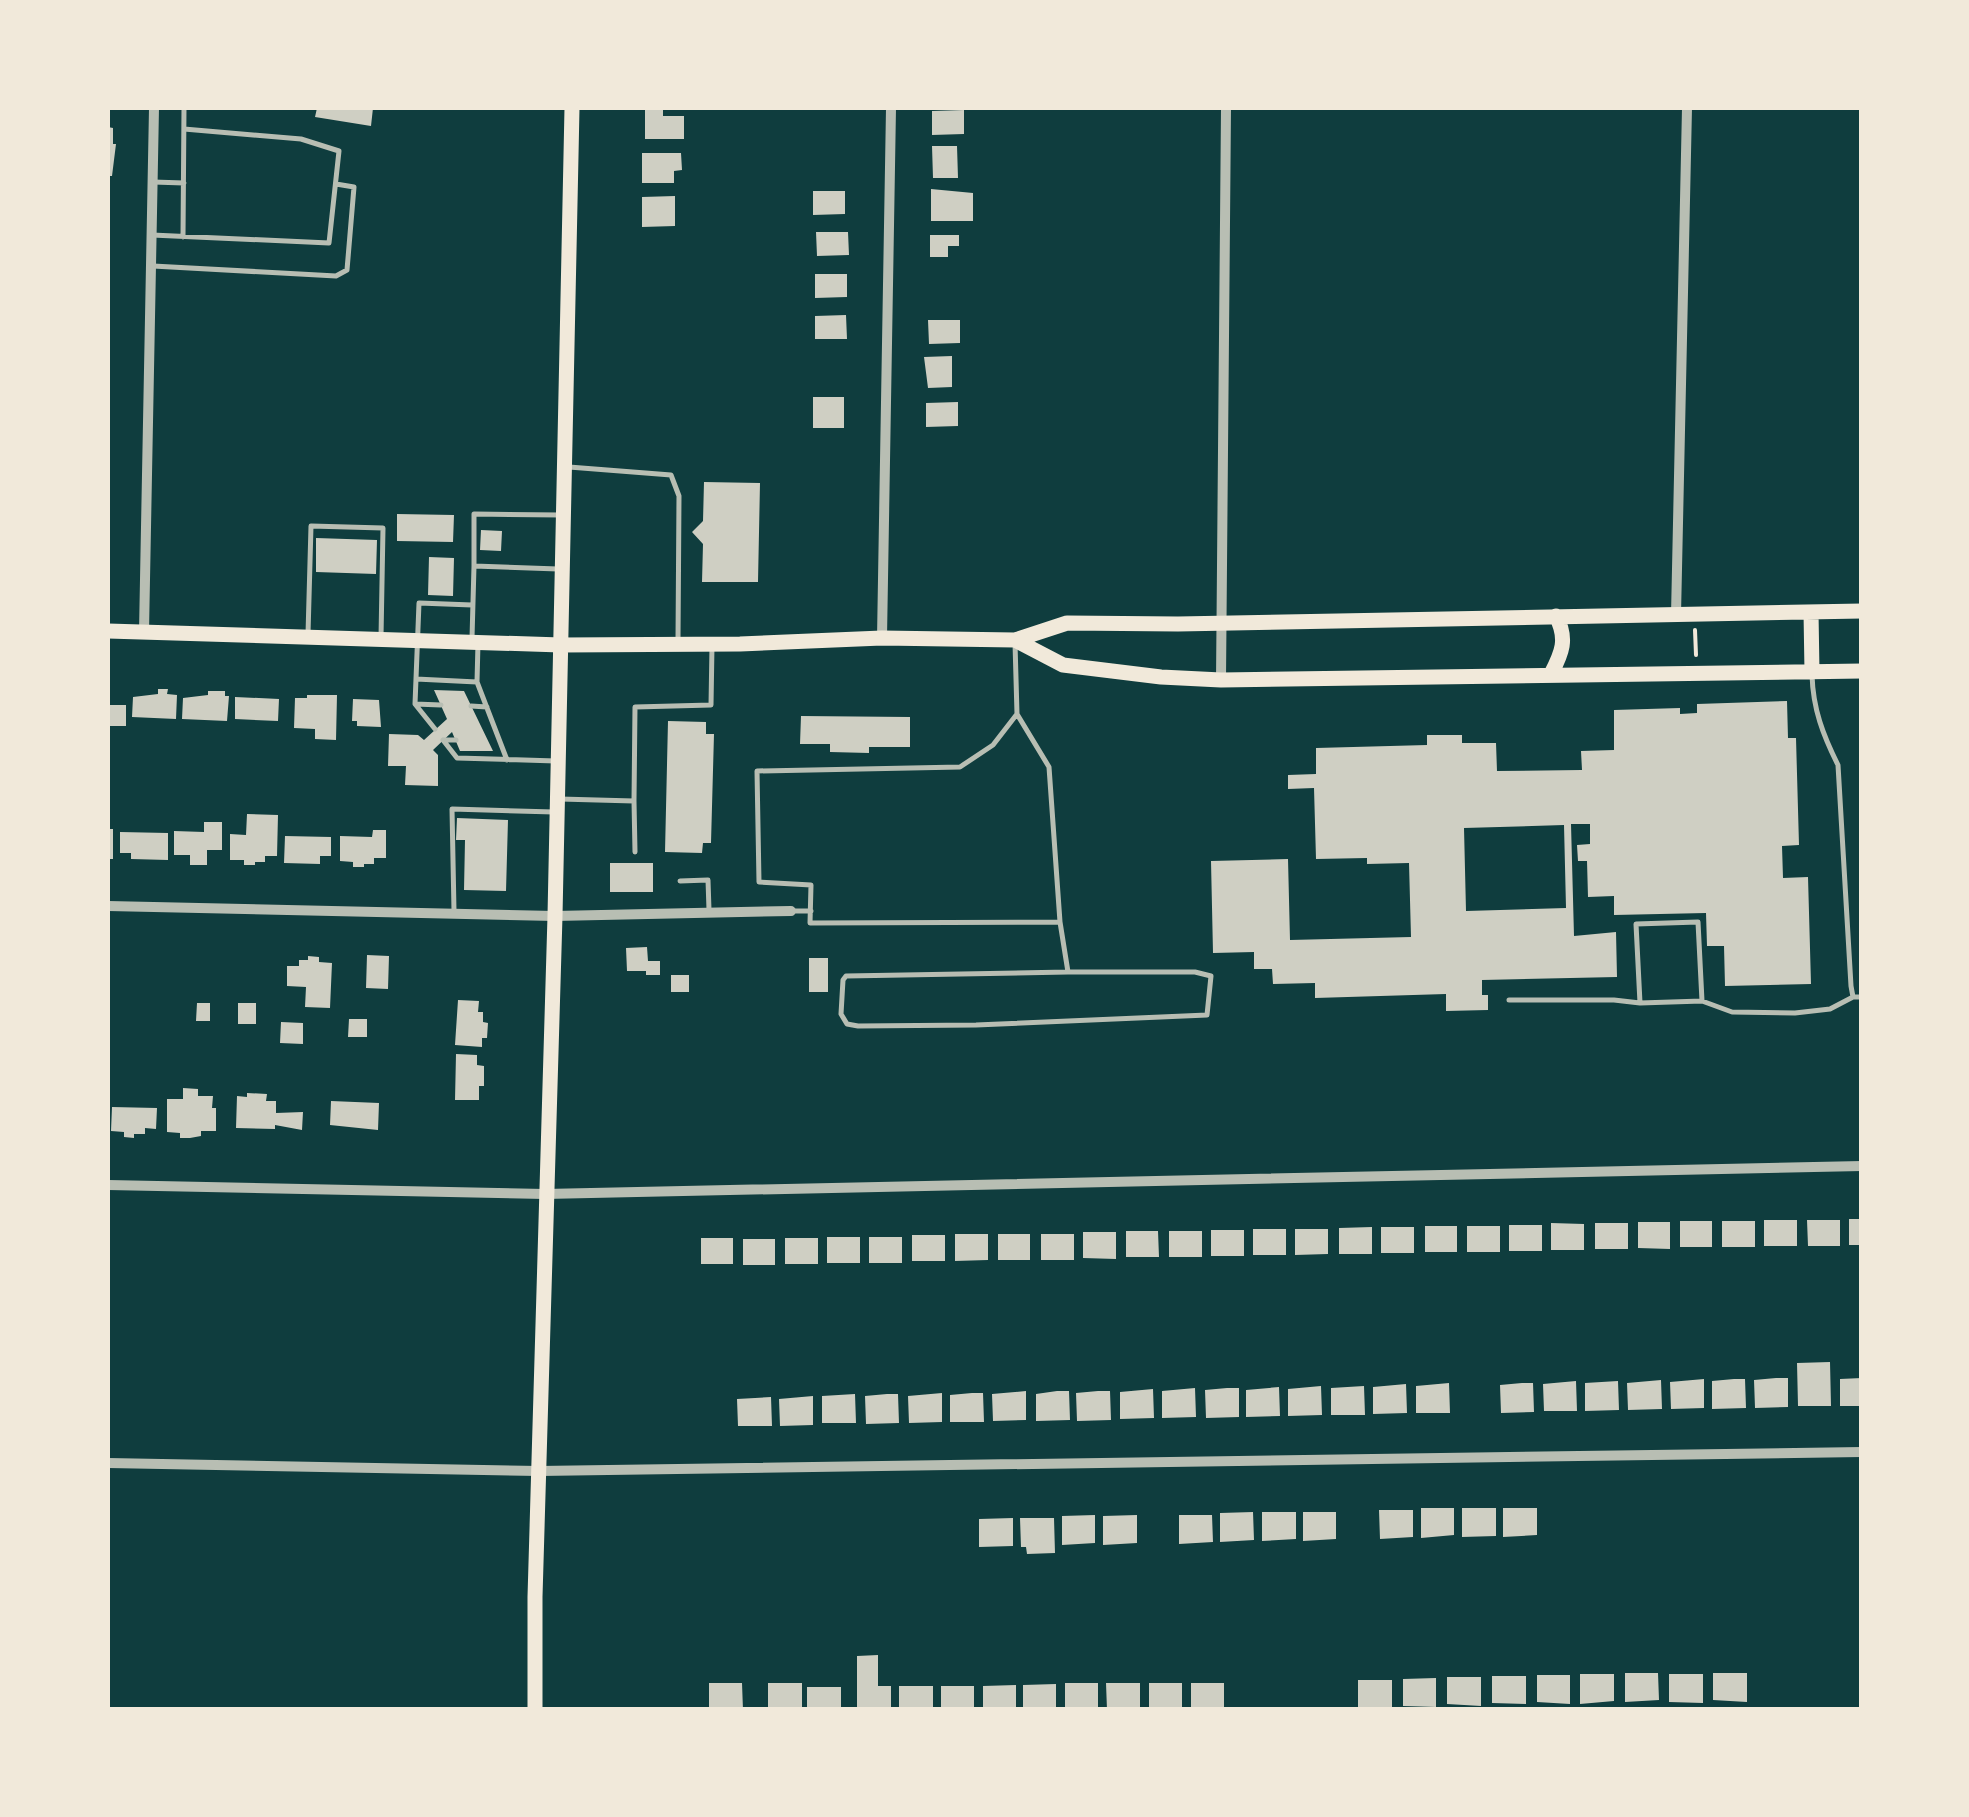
<svg xmlns="http://www.w3.org/2000/svg" width="1969" height="1817" font-family="Signika,sans-serif">
	<style>
		.building { fill: #cfcfc3; fill-rule: evenodd }
		.lines { fill: none; stroke-linecap: round; stroke-linejoin: round }
		.path { stroke: #f1e9da; stroke-width: 4 }
		.service { stroke: #b8beb3; stroke-width: 5 }
		.minor { stroke: #b8beb3; stroke-width: 10 }
		.secondary { stroke: #f1e9da; stroke-width: 15 }
	</style>
	<rect width="100%" height="100%" fill="#0f3d3e"/>
	<path class="building" d="M317,108H373L371,126L315,117Z
		M645,108H663V116H684V139H645Z
		M964,110V134L932,135V111Z
		M108,127L113,128V144H116L112,176H108Z
		M932,146H957L958,178H933Z
		M642,153H681L682,170L674,171V183H642Z
		M931,189L973,193V221H931Z
		M813,191H845V214L813,215Z
		M675,196V226L642,227V197Z
		M816,232H848L849,255L817,256Z
		M930,235H959V246H948V257H930Z
		M815,274H847V297L815,298Z
		M846,315L847,339H815V316Z
		M928,320H960V343L929,344Z
		M952,356V387L928,388L924,357Z
		M813,397H844V428H813Z
		M958,402V426L926,427V403Z
		M704,482L760,483L758,582H702L703,544L692,532L703,521Z
		M397,514L454,515L453,542L397,541Z
		M481,530L502,531L501,551L480,550Z
		M316,538L377,540L376,574L316,572Z
		M429,557L454,558L453,596L428,595Z
		M158,689H168L167,694L177,695L176,719L132,717L133,697L158,694Z
		M434,690L464,691L493,751H460L452,732L433,750L438,755V786L405,785L406,766H388L389,734L418,735L424,740L447,719Z
		M208,691H225V696H229L227,721L182,719L183,698L208,695Z
		M307,695H337L336,740L315,739V729L294,728L295,698H307Z
		M235,697L279,699L278,721L235,719Z
		M353,699L379,700L381,727L357,726V721H352Z
		M1787,701L1788,738H1796L1799,845L1782,846L1783,878L1808,877L1811,984L1725,986L1724,946H1707L1706,913L1614,915V896L1588,897L1587,861H1578L1577,845L1590,844V824H1571L1574,936L1616,932L1617,977L1482,980V995H1488V1010L1446,1011V994L1315,998V983L1273,984L1272,969H1254V952L1213,953L1211,861L1288,859L1290,940L1411,937L1409,863L1367,864V858L1316,859L1314,788L1288,789V775L1316,774V748L1427,745V735H1462V743H1496L1497,771L1582,770L1581,751L1614,750V710L1680,708V714L1697,713V704ZM1564,825L1566,908L1466,911L1464,828Z
		M108,705H126V726H108Z
		M801,716L910,717V747H869V753L830,752V744H800Z
		M668,721L706,722V734H714L711,843H703L702,853L665,852Z
		M247,814L278,815L277,856H265V862H255V865H244V860H230V834L246,835Z
		M457,818L508,820L506,891L464,890L465,840H456Z
		M204,822H222V850H207V865H190V855H174V831L204,832Z
		M108,829H113V859H108Z
		M373,830H386V858H374V864H364V867H353V862L340,861V836L372,837Z
		M120,832L168,833V860L131,859V853H120Z
		M285,836L331,837V856H320V864L284,863Z
		M610,863H653V892H610Z
		M647,947L648,961H660V975H646V971H627L626,948Z
		M367,955L389,956L388,989L366,988Z
		M308,956L319,957V962L332,963L330,1008L305,1007L306,987L287,986V966H299V960H308Z
		M809,958H828V992H809Z
		M671,975H689V992H671Z
		M458,1000L479,1001L478,1012H483V1022L488,1023L487,1038H482V1047L455,1045Z
		M197,1003H210V1021H196Z
		M238,1003H256V1024H238Z
		M349,1019H367V1037H348Z
		M281,1022L303,1023V1044L280,1043Z
		M456,1054L477,1055V1065L484,1066V1086H479V1100H455Z
		M183,1088L198,1089V1096H213L212,1108H216V1131H201V1136L190,1138H180V1133L167,1132V1099H183Z
		M247,1093L267,1094L266,1101H276V1113L303,1112L302,1130L275,1125V1129L236,1128L237,1096L247,1097Z
		M331,1101L379,1103L378,1130L330,1125Z
		M112,1107L157,1108L156,1129L145,1128V1134H134V1138L124,1137V1132L111,1131Z
		M1849,1219H1862V1245H1849Z
		M1764,1220H1797V1246H1764Z
		M1807,1220H1840V1246H1808Z
		M1680,1221H1712V1247H1680Z
		M1722,1221H1755V1247H1722Z
		M1638,1222H1670V1249L1638,1248Z
		M1551,1223L1584,1224V1250H1551Z
		M1595,1223H1628V1249H1595Z
		M1509,1225H1542V1251H1509Z
		M1425,1226H1457V1252H1425Z
		M1467,1226H1500V1252H1467Z
		M1372,1227V1254H1339V1228Z
		M1381,1227H1414V1253H1381Z
		M1253,1229H1286V1255H1253Z
		M1295,1229H1328V1254L1295,1255Z
		M1211,1230H1244V1256H1211Z
		M1126,1231H1158L1159,1257H1126Z
		M1169,1231H1202V1257H1169Z
		M1083,1232H1116V1259L1083,1258Z
		M955,1234H988V1260L955,1261Z
		M998,1234H1030V1260H998Z
		M1041,1234H1074V1260H1041Z
		M912,1235H945V1261H912Z
		M827,1237H860V1263H827Z
		M869,1237H902V1263H869Z
		M701,1238H733V1264H701Z
		M785,1238H818V1264H785Z
		M743,1239H775V1265H743Z
		M1830,1362L1831,1406H1798L1797,1363Z
		M1776,1378H1788V1407L1755,1408L1754,1380Z
		M1862,1378V1406H1840V1379Z
		M1704,1379V1408L1671,1409L1670,1382Z
		M1734,1379H1745L1746,1408L1712,1409V1381Z
		M1661,1380L1662,1409L1628,1410L1627,1383Z
		M1576,1381L1577,1411H1544L1543,1384Z
		M1618,1381L1619,1410L1585,1411V1383Z
		M1449,1383L1450,1413H1416V1386Z
		M1522,1383H1533L1534,1412L1501,1413L1500,1385Z
		M1406,1384L1407,1413L1373,1414V1387Z
		M1321,1386L1322,1415L1288,1416V1389Z
		M1364,1386L1365,1415H1331V1388Z
		M1279,1387L1280,1416L1246,1417V1390Z
		M1195,1388L1196,1417L1162,1418V1391Z
		M1227,1388H1239V1417L1206,1418L1205,1390Z
		M1153,1389L1154,1418L1120,1419V1392Z
		M1026,1391V1420L993,1421L992,1394Z
		M1057,1391H1069L1070,1420L1036,1421V1394Z
		M1098,1391H1110L1111,1420L1077,1421L1076,1393Z
		M942,1393V1422L909,1423L908,1396Z
		M972,1393H983L984,1422H950V1395Z
		M855,1394L856,1423H822V1396Z
		M887,1394H898L899,1423L866,1424L865,1396Z
		M813,1396V1425L780,1426L779,1399Z
		M771,1397L772,1426H738L737,1399Z
		M1421,1508H1454V1535L1421,1538Z
		M1462,1508H1496V1536L1462,1537Z
		M1503,1508H1537V1535L1503,1537Z
		M1379,1510H1413V1537L1380,1539Z
		M1253,1512L1254,1540L1220,1542V1513Z
		M1262,1512H1296V1539L1262,1541Z
		M1303,1512H1336V1539L1303,1541Z
		M1095,1515V1543L1062,1545V1516Z
		M1137,1515V1543L1103,1545V1516Z
		M1179,1515H1212L1213,1542L1179,1544Z
		M1013,1518V1546L979,1547V1519Z
		M1020,1518H1054L1055,1553L1027,1554L1026,1547H1021Z
		M878,1655V1686H891V1710H857V1656Z
		M1625,1673H1658L1659,1700L1625,1702Z
		M1713,1673H1747V1702L1713,1700Z
		M1580,1674H1614V1701L1580,1704Z
		M1669,1674H1703V1703L1669,1702Z
		M1537,1675H1570V1704L1537,1702Z
		M1492,1676H1526V1704L1492,1703Z
		M1447,1677H1481V1706L1447,1704Z
		M1436,1678V1707L1403,1706V1679Z
		M1358,1680H1392V1709L1358,1707Z
		M709,1683H742L743,1710H709Z
		M768,1683H802V1710H768Z
		M1065,1683H1098V1710H1065Z
		M1106,1683H1140V1710H1107Z
		M1149,1683H1182V1710H1149Z
		M1191,1683H1224V1710H1191Z
		M1056,1684V1710H1023V1685Z
		M1016,1685V1710H983V1686Z
		M899,1686H933V1710H899Z
		M941,1686H974V1710H941Z
		M807,1687H841V1710H807Z"/>
	<g class="lines">
		<path class="path" d="M1695,630L1696,655"/>
		<path class="service" d="M153,182L184,183
			M152,235L329,243L339,151L301,139L184,129
			M183,237L184,108
			M153,266L336,276L347,270L354,187L336,184
			M569,467L671,475L679,496L678,640
			M558,569L474,566V514L561,515
			M308,634L311,526L383,528L381,637
			M472,638L474,566
			M478,643L477,682L507,760
			M1015,643L1017,714L993,745L960,767L757,771L759,882L811,885L810,923L1060,922L1049,767L1017,714
			M1812,675C1813,709 1823,735 1838,765L1851,986L1853,997H1862
			M416,679L477,682
			M415,704L441,705
			M471,706L487,707
			M435,729L415,704L419,603L472,605
			M443,740L457,758L556,761
			M443,740H456
			M560,799L634,801L635,707L711,705L712,646
			M634,801L635,852
			M680,881L708,880L709,910
			M454,911L452,809L554,812
			M791,911H811
			M1060,922L1068,972H1195L1211,976L1207,1015L976,1025L858,1026L847,1024L841,1014L843,980L846,976L1068,972
			M1509,1000H1614L1640,1003
			M1702,1001L1698,922L1636,924L1640,1003L1702,1001L1732,1012L1795,1013L1830,1009L1853,997"/>
		<path class="minor" d="M1676,615L1687,108
			M144,632L154,108
			M882,638L891,108
			M1221,680L1226,108
			M108,906L555,916L791,911
			M108,1185L545,1194L1862,1166
			M108,1463L539,1471L1862,1452"/>
		<path class="secondary" d="M1811,612L1812,672
			M108,631L561,645L740,644L882,638L1015,640L1067,623L1178,624L1862,611
			M1015,640L1063,665L1161,677L1221,680L1862,671
			M1551,674C1562,653 1568,639 1556,616
			M535,1710V1597L555,916L572,108"/>
	</g>
	<rect width="1969" height="1817" fill="none" stroke="#f1e9da" stroke-width="220"/>
</svg>
